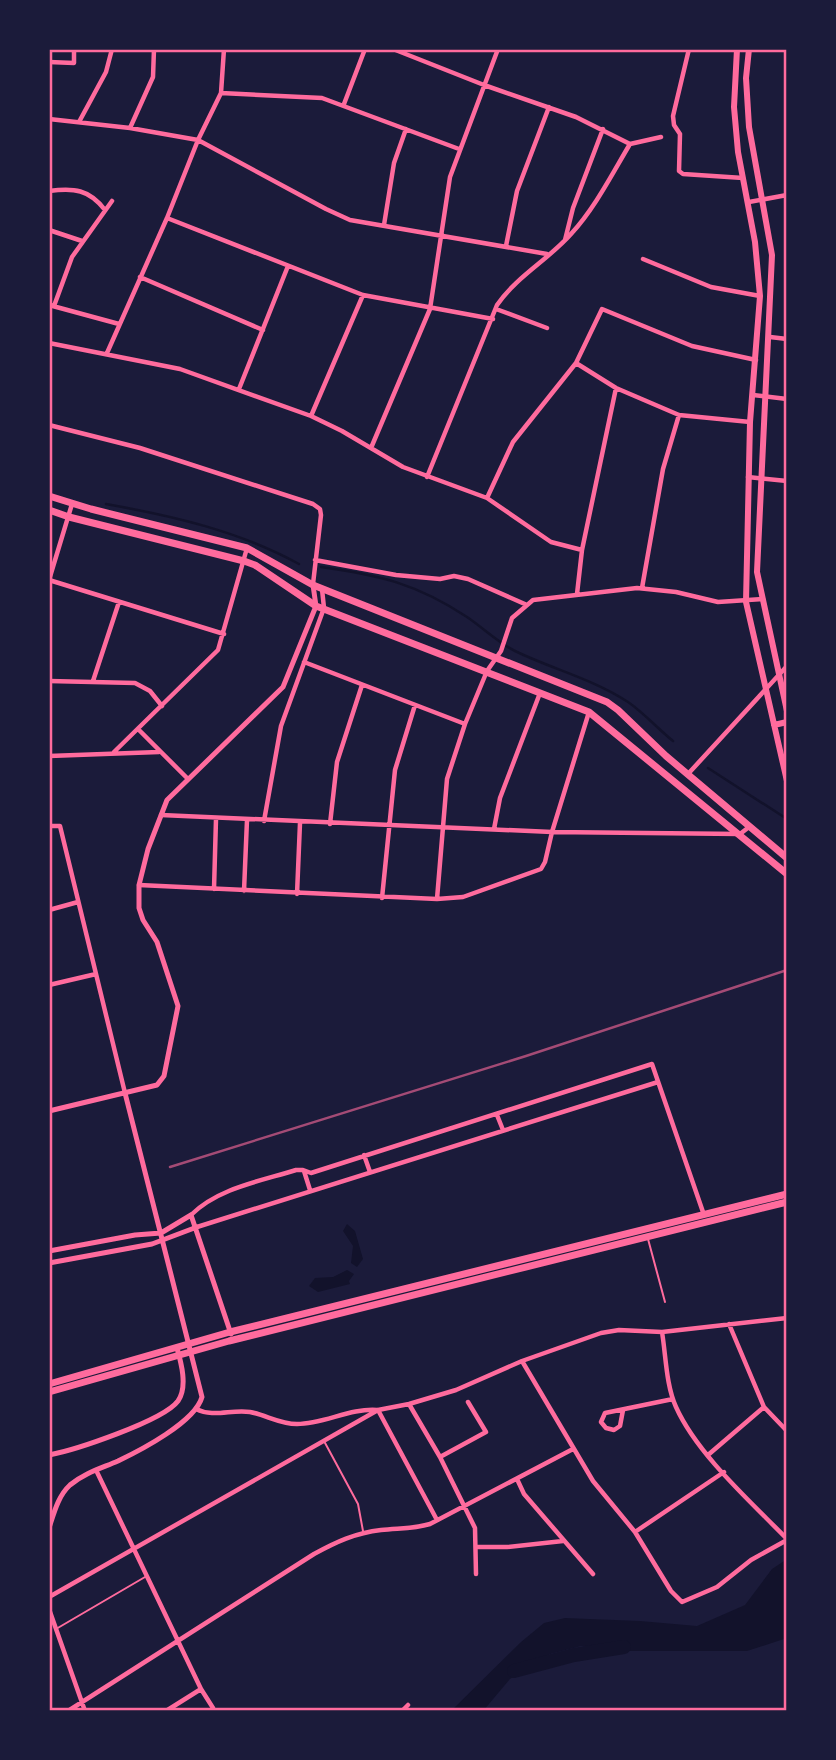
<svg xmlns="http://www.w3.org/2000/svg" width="836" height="1760" font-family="'DM Sans',sans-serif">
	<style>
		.water { fill: #12122b }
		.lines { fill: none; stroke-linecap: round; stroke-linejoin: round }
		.stream { stroke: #12122b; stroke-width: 2.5 }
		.river { stroke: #12122b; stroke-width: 14 }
		.service { stroke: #ff6b9d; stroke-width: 2 }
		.minor { stroke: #ff6b9d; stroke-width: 4.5 }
		.tertiary { stroke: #ff6b9d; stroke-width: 5 }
		.secondary { stroke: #ff6b9d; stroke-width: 6 }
		.primary { stroke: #ff6b9d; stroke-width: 7 }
		.rail { stroke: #a44b75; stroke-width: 2.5 }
		.neatline { fill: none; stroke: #ff6b9d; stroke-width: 2.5 }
	</style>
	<rect width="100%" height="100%" fill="#1b1b3a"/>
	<path class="water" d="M347,1224L355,1231L363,1259L357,1267L351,1263L353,1246L343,1231Z
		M347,1270L354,1274L349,1281L350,1284L318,1292L309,1286L315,1278L333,1277Z
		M787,1559V1638L747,1651H621L581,1646L550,1654L510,1679L483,1711H451L521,1642L544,1623L565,1618L589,1619L640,1621L697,1626L745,1605L772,1569Z"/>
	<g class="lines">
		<path class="stream" d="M106,504C173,516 239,531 299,564
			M321,567C380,575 417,584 467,617C482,627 500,644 515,651C552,669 593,679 628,702C644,713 658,729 673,741
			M708,768L787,819"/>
		<path class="river" d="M514,1671L574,1655L624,1647"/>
		<path class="service" d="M648,1239L665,1302
			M324,1441L358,1504L363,1531
			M56,1629L145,1577"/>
		<path class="minor" d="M393,49L484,85L576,117L630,144
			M689,49L673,116L674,125L680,134L679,171L683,174L743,178
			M49,62L74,63V49
			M221,93L322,98L459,149
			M344,104L365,49
			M49,119L130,128L198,140L326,209L350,220L547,254
			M79,122L106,72L112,49
			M130,128L153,77L154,49
			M630,144L661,137
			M49,191C74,188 89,189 105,210
			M749,202L787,195
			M167,218L363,295L493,319
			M384,225L394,163L406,129
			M49,230L82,241
			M565,240L573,208L603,129
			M506,246L517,191L549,107
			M643,259L711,287L760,296
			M140,277L263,330
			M49,305L119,324
			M54,306L72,257L112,201
			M496,309L547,328
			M770,337L787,339
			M49,343L180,369L311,416L342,431L403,467L487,498L551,542L582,550
			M107,353L167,218L198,140L221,93L224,49
			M576,363L616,388L679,415L750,422
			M239,389L288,266
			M753,395L787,399
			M311,416L363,295
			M49,425L140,448L313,504L320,509L321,515L313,584
			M371,448L430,309L450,177L498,49
			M427,477L497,305C517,276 548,260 571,234C595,208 612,174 630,144
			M748,477L787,481
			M487,498L513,442L576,363L602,309L692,346L756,360
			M315,560L396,575L440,579L454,576L468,579L527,605
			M49,580L224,634
			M49,580L72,504
			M642,588L663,469L679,415
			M577,594L582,550L616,388
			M304,662L465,724
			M49,681L135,683L150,691L162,706
			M93,681L119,602
			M138,729L188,779
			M114,752L218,650L247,548
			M49,756L159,752
			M688,774L787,666
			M161,815L552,832L740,834L749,827
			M264,821L281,726L324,608L322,589
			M330,824L337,762L362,685
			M49,826H60L125,1093
			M494,829L500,798L540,693
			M139,885L437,899L463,897L541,869L545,862L552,832L589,712
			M214,889L216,819
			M244,891L247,820
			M297,894L300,823
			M382,898L395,770L415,705
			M437,899L447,779L465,724L487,671L501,651L512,618L533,600L637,588L676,592L718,602L763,599
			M49,910L78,902
			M49,985L96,974
			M497,1115L503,1130
			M364,1155L370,1172
			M304,1171L310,1190
			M191,1215C218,1188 261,1181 296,1170H303L311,1173L652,1064L704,1215
			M197,1227L658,1082
			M662,1332C666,1356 666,1385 676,1407C697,1454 751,1502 787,1539
			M522,1361L593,1481L635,1532L671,1591L682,1602L717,1587L751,1560L787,1540
			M409,1404L440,1457L475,1528L476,1574
			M764,1407L787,1431
			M196,1409C214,1418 231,1409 250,1412C266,1415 280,1424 297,1424C324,1424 350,1408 377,1410
			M378,1410L437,1520
			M623,1410L620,1426L614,1430L606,1428L601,1422L605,1413L673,1399
			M708,1455L764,1407L729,1324
			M440,1457L486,1432L468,1402
			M96,1470L201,1689L213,1708
			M517,1479L524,1494L593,1574
			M635,1532L724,1472
			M477,1547H507L563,1541
			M49,1597L378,1410L409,1404L456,1390L522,1361L601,1333L619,1330L662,1332L787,1318
			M49,1609L85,1711
			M68,1711L314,1554C336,1542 355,1533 381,1530C398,1528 413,1529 430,1524L573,1449
			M166,1711L201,1689
			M402,1711L408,1705"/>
		<path class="tertiary" d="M49,1111L157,1085L164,1076L178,1006L157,942L143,920L139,908V885L148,849L167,800L283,687L316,606L313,585
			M49,1251L135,1235L161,1233L191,1215L231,1334
			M49,1263L152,1244L197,1227
			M49,1455C75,1450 163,1421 178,1401C188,1387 181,1362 177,1348
			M49,1528C54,1513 58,1496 70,1485C84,1473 102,1468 118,1461C141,1450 195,1422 202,1397L125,1093"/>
		<path class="secondary" d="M737,49L734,107L738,152L755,242L760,296L750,422L746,602L787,781
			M749,49L746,78L749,127L772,255L757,572L787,711
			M774,725L787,722"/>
		<path class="primary" d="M49,496L91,509L247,548L313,585L607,702L618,710L666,756L787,858
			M49,510L69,517L244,561L255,565L316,606L589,712L787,874
			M49,1384L230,1332L787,1194
			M49,1392L229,1341L787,1202"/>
		<path class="rail" d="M170,1167L526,1056L787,970"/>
	</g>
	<rect width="836" height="1760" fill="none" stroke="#1b1b3a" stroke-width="102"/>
	<rect x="51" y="51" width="734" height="1658" class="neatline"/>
</svg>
